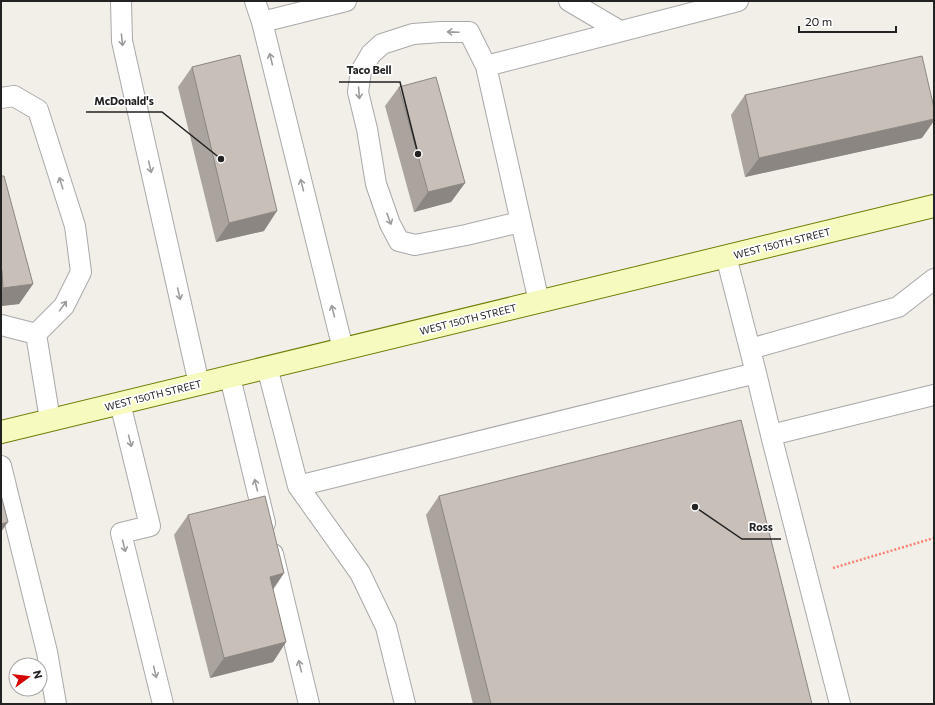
<svg xmlns="http://www.w3.org/2000/svg" width="935" height="705" font-family="Commissioner,sans-serif">
	<style>
		.lines { fill: none; stroke-linecap: round; stroke-linejoin: round }
		.lane-casing { stroke: #a9a9a9; stroke-width: 22 }
		.secondary-casing { stroke: #707d05; stroke-width: 24 }
		.path { stroke: #fa8072; stroke-width: 2.5; stroke-dasharray: 2 2; stroke-linecap: butt }
		.lane { stroke: #fff; stroke-width: 20 }
		.secondary { stroke: #f7fabf; stroke-width: 22 }
		.wall { fill: #aba49e }
		.shaded-wall { fill: #8b8681 }
		.building { fill: #c7bfb8; stroke: #8b8681 }
		.oneway { stroke: #9c9c9c }
		.labels { text-anchor: middle; stroke-width: 3.5; stroke-linejoin: round; paint-order: stroke }
		.street-label { font-size: 10px; fill: #222; stroke: #fff }
		.leader { fill: none; stroke: #222; stroke-width: 1.5 }
		.callout-dot { fill: #222; stroke: #fff; stroke-width: 1.5 }
		.callout-label { font-size: 11px; text-anchor: middle; font-weight: bold; fill: #222; stroke: #fff; stroke-width: 3.5; stroke-linejoin: round; paint-order: stroke }
	</style>
	<rect width="100%" height="100%" fill="#f2efe9"/>
	<g class="lines">
		<g class="lane-casing">
			<path id="lane" d="M121,1L122,41L199,384
				M255,1L262,22L343,349
				M569,1L620,31
				M262,22L346,1
				M486,66L469,32H441L413,34L382,44L371,54L361,71L358,92L367,129L376,184L390,224L399,241L415,245L466,235L520,222
				M1,98L14,96L38,110L75,226L81,272L64,306L36,334
				M539,302L486,66L738,1
				M1,325L36,334
				M36,334L50,420
				M750,349L898,307L934,279
				M267,367L298,486L756,373L726,256
				M756,373L771,435L934,395
				M230,377L265,523
				M120,403L150,526L121,533L163,704
				M771,435L840,704
				M1,466L47,652L56,704
				M298,486L360,573L386,627L405,704
				M273,554L309,704"/>
		</g>
		<g class="secondary-casing">
			<path id="secondary" d="M1,432L934,206"/>
		</g>
		<path class="path" d="M833,568L934,538"/>
		<use href="#lane" class="lane"/>
		<use href="#secondary" class="secondary"/>
	</g>
	<path class="wall" d="M192,67L264,231L216,242L178,87Z
		M399,87L465,183L451,202L414,212L385,106Z
		M745,95L922,138L745,177L731,115Z
		M1,176L33,284L19,304L1,306Z
		M439,496L812,704H473L426,515Z
		M188,515L284,573L273,590L286,642L273,662L210,678L174,535Z"/>
	<path class="shaded-wall" d="M934,119V121L922,138L745,177L759,158Z
		M465,183L451,202L414,212L428,192Z
		M277,211L264,231L216,242L229,223Z
		M33,284L19,304L1,306V291L3,288Z
		M8,522L1,532V524Z
		M284,573L270,593V577Z
		M286,642L273,662L210,678L224,658Z"/>
	<path class="building" d="M240,55L277,211L229,223L192,67Z
		M922,56L934,108V119L759,158L745,95Z
		M436,77L465,183L428,192L399,87Z
		M1,176H4L33,284L3,288L2,272L1,266Z
		M741,420L812,704H491L439,496Z
		M1,495L8,522L1,524Z
		M265,496L284,573L270,577L286,642L224,658L188,515Z"/>
	<defs><path id="oneway-shaft" d="M-6 0H5M1.5-3L5.5 0L1.5 3" fill="none" stroke-width="1.6" stroke-linecap="round" stroke-linejoin="round"/></defs>
	<g class="oneway">
		<use href="#oneway-shaft" transform="translate(453 32) rotate(-178)"/>
		<use href="#oneway-shaft" transform="translate(122 40) rotate(84)"/>
		<use href="#oneway-shaft" transform="translate(271 59) rotate(-104)"/>
		<use href="#oneway-shaft" transform="translate(359 93) rotate(86)"/>
		<use href="#oneway-shaft" transform="translate(150 167) rotate(77)"/>
		<use href="#oneway-shaft" transform="translate(61 183) rotate(-108)"/>
		<use href="#oneway-shaft" transform="translate(302 185) rotate(-104)"/>
		<use href="#oneway-shaft" transform="translate(389 219) rotate(70)"/>
		<use href="#oneway-shaft" transform="translate(179 294) rotate(77)"/>
		<use href="#oneway-shaft" transform="translate(63 306) rotate(-54)"/>
		<use href="#oneway-shaft" transform="translate(333 311) rotate(-104)"/>
		<use href="#oneway-shaft" transform="translate(130 441) rotate(76)"/>
		<use href="#oneway-shaft" transform="translate(256 485) rotate(-104)"/>
		<use href="#oneway-shaft" transform="translate(124 546) rotate(76)"/>
		<use href="#oneway-shaft" transform="translate(300 666) rotate(-104)"/>
		<use href="#oneway-shaft" transform="translate(155 672) rotate(76)"/>
	</g>
	<g class="labels">
		<g class="street-label">
			<text transform="translate(782 243) rotate(-14)" y="4">WEST 150TH STREET</text>
			<text transform="translate(468 319) rotate(-14)" y="4">WEST 150TH STREET</text>
			<text transform="translate(153 395) rotate(-14)" y="4">WEST 150TH STREET</text>
		</g>
	</g>
	<path class="leader" d="M418 154L400 82H339M221 159L162 112H86M695 507L742 539H781"/>
	<g class="callout-dot">
		<circle cx="418" cy="154" r="4"/>
		<circle cx="221" cy="159" r="4"/>
		<circle cx="695" cy="507" r="4"/>
	</g>
	<g class="callout-label">
		<text x="369" y="74">Taco Bell</text>
		<text x="124" y="105">McDonald's</text>
		<text x="761" y="531">Ross</text>
	</g>
	<rect width="935" height="705" fill="none" stroke="#222222" stroke-width="4"/>
	<g transform="translate(28 677) rotate(75)"><circle r="19" fill="#ffffff" stroke="#a7a7a7"/>
	<path d="M0-3L7 15L0 10L-7 15Z" fill="#d40000"/>
	<text y="-6" font-size="11" font-weight="bold" text-anchor="middle" fill="#222222">N</text>
	</g>
	<path d="M799 26v6h97v-6" fill="none" stroke="#222222" stroke-width="2"/>
	<text x="805" y="26" font-size="12" fill="#222222" stroke="#ffffff" stroke-width="3" paint-order="stroke">20 m</text>
</svg>
